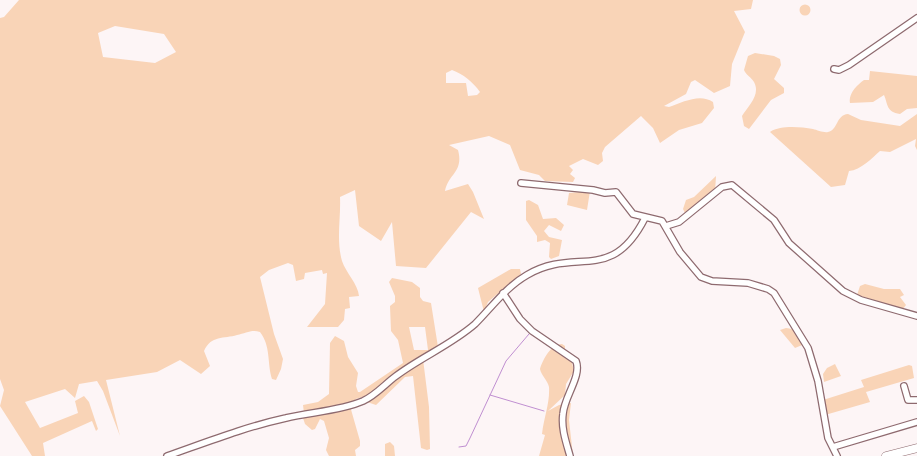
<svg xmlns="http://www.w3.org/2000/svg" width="917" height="456" font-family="'Roboto Serif',serif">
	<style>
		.green { fill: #f9d4b7; fill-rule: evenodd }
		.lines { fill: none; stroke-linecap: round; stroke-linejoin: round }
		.stream { stroke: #c08fd1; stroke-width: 1 }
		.street-casing { stroke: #8e6a6f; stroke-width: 8 }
		.secondary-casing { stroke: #8e6a6f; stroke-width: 9 }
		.street { stroke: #fff; stroke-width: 5.5 }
		.secondary { stroke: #fff; stroke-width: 8 }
	</style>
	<rect width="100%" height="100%" fill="#fdf5f6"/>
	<path class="green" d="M19,0H753L751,9L734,11L745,32L732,64L730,86L714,93L695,80L691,82L686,94L664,106L669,107C683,102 700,93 713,102L714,108L702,123L679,130L660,143L653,128L641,116L605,147L602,153L603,161L598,165L583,159L569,166L573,170L570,174L575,178L573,182L545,181L539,175L520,170L510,145L489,136L449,145L458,150C464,172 448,174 445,191L468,184L473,192L484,219L471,212L426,268L396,266L392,222L381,241L359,226L355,190L340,197C341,218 336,240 342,261C346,273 358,284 359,296L349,297L350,308L345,309L344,320L338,327H307L325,304L327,273L323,274L322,270L305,273L304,279L296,281L293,265L288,263L269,270L260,277L274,334L283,359L281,369L276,380L272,379C267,363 271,346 260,332C252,329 246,333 237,335C224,339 211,335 204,351L210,366L201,374L180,360L157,372L106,380L120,436L103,391L97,381L79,384L75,398L65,389L25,402L40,428L78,413L75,401L84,396L89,402L98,429L96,431L92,421L43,443L45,456H32L0,406L4,390L0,379V18L4,17ZM115,26L164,34L176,52L155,63L103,57L98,33ZM452,70C463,74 473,82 480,92L477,95L468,96L466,83H446V73Z
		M799.5 10a5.5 5.5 0 1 1 11 0a5.5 5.5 0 1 1-11 0Z
		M755,53L774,56L780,59L781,65L774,79L784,88V93L771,100L749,129L744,126L742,116C748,106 761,95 754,82C751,77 746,75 744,70L748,56Z
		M870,71L917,76V108L907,109L900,114C886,112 888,104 884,95L873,102L850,103C848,94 857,85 864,80H869Z
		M848,114L861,120L900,126L917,114V150L915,146L916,139L890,152L880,151C872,158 861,170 849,171L845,185L831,187L770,132C781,125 800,127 813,129C817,130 824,133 828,132C838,130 836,115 848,114Z
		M716,176L715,192L686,215L683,209L686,200L694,197Z
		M590,191L587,210L567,205L569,193Z
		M529,200L538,205L543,219L556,218L564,225L561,231L549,225L544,231L549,237L562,240L559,256L551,259L549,257L550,243L545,240L537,242V236L526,220V201Z
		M511,269H520L521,274L488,302L484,312L478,288Z
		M392,278L412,282L420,288V297L423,301L431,303L438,347L376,392L356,399L351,404L304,413L303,405L318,402L329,394L330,343L335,336L344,341L348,357L358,373L356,386L358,392H360L403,363L398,340L391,331L390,306L395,302V296L389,282ZM409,327H425L428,350H414Z
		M865,284L884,289H900L904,295L900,297L906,305L903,309L857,295L860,286Z
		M786,328C795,329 804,334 807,343L795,348L780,330Z
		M562,344L565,346V354L571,359L574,371L566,384L565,395L548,411L559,405L571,403L569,420L573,456H539L545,435L542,434C544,417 550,403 549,387C548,381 541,375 540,369C543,359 551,344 562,344Z
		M423,359L429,407L430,449L427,450L421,448L413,376L405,377L376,405L364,401Z
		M835,364L841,376L824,382L823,374L827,368Z
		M909,365L912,366L914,378L866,392L870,402L825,415L823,400L864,387L861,380Z
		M350,406L360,441V446L355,450L356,456H329L326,450L329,438L324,421L320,419L315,429L312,430L305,424L302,415Z
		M390,442L394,446L395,456H385V444Z"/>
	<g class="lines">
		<path class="stream" d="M490,395L544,411
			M459,447L466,446L470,438L506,361L529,334"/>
		<g class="street-casing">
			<path id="street" d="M834,69L839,70L849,65L917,18
				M521,183L593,190L605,193L616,192L633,214L662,221L680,252L701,277L712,281L748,283L768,289L774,293L808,348L818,381L828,438L837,456
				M666,226L679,222L722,187L732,185L774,220L789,243L843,291L861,300L917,316
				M503,293L520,319L532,331L576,361C582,376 564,397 563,414C561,428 566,442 570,456
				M904,386L908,400H917
				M833,447L917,422
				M167,456C207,442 245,427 286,418C310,412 340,411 363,401C376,395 385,384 396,376C421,357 451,345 475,324C492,307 506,287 527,275C576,246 611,285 645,218"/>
		</g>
		<g class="secondary-casing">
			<path id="secondary" d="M886,456L917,448"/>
		</g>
		<use href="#street" class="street"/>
		<use href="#secondary" class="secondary"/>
	</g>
</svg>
